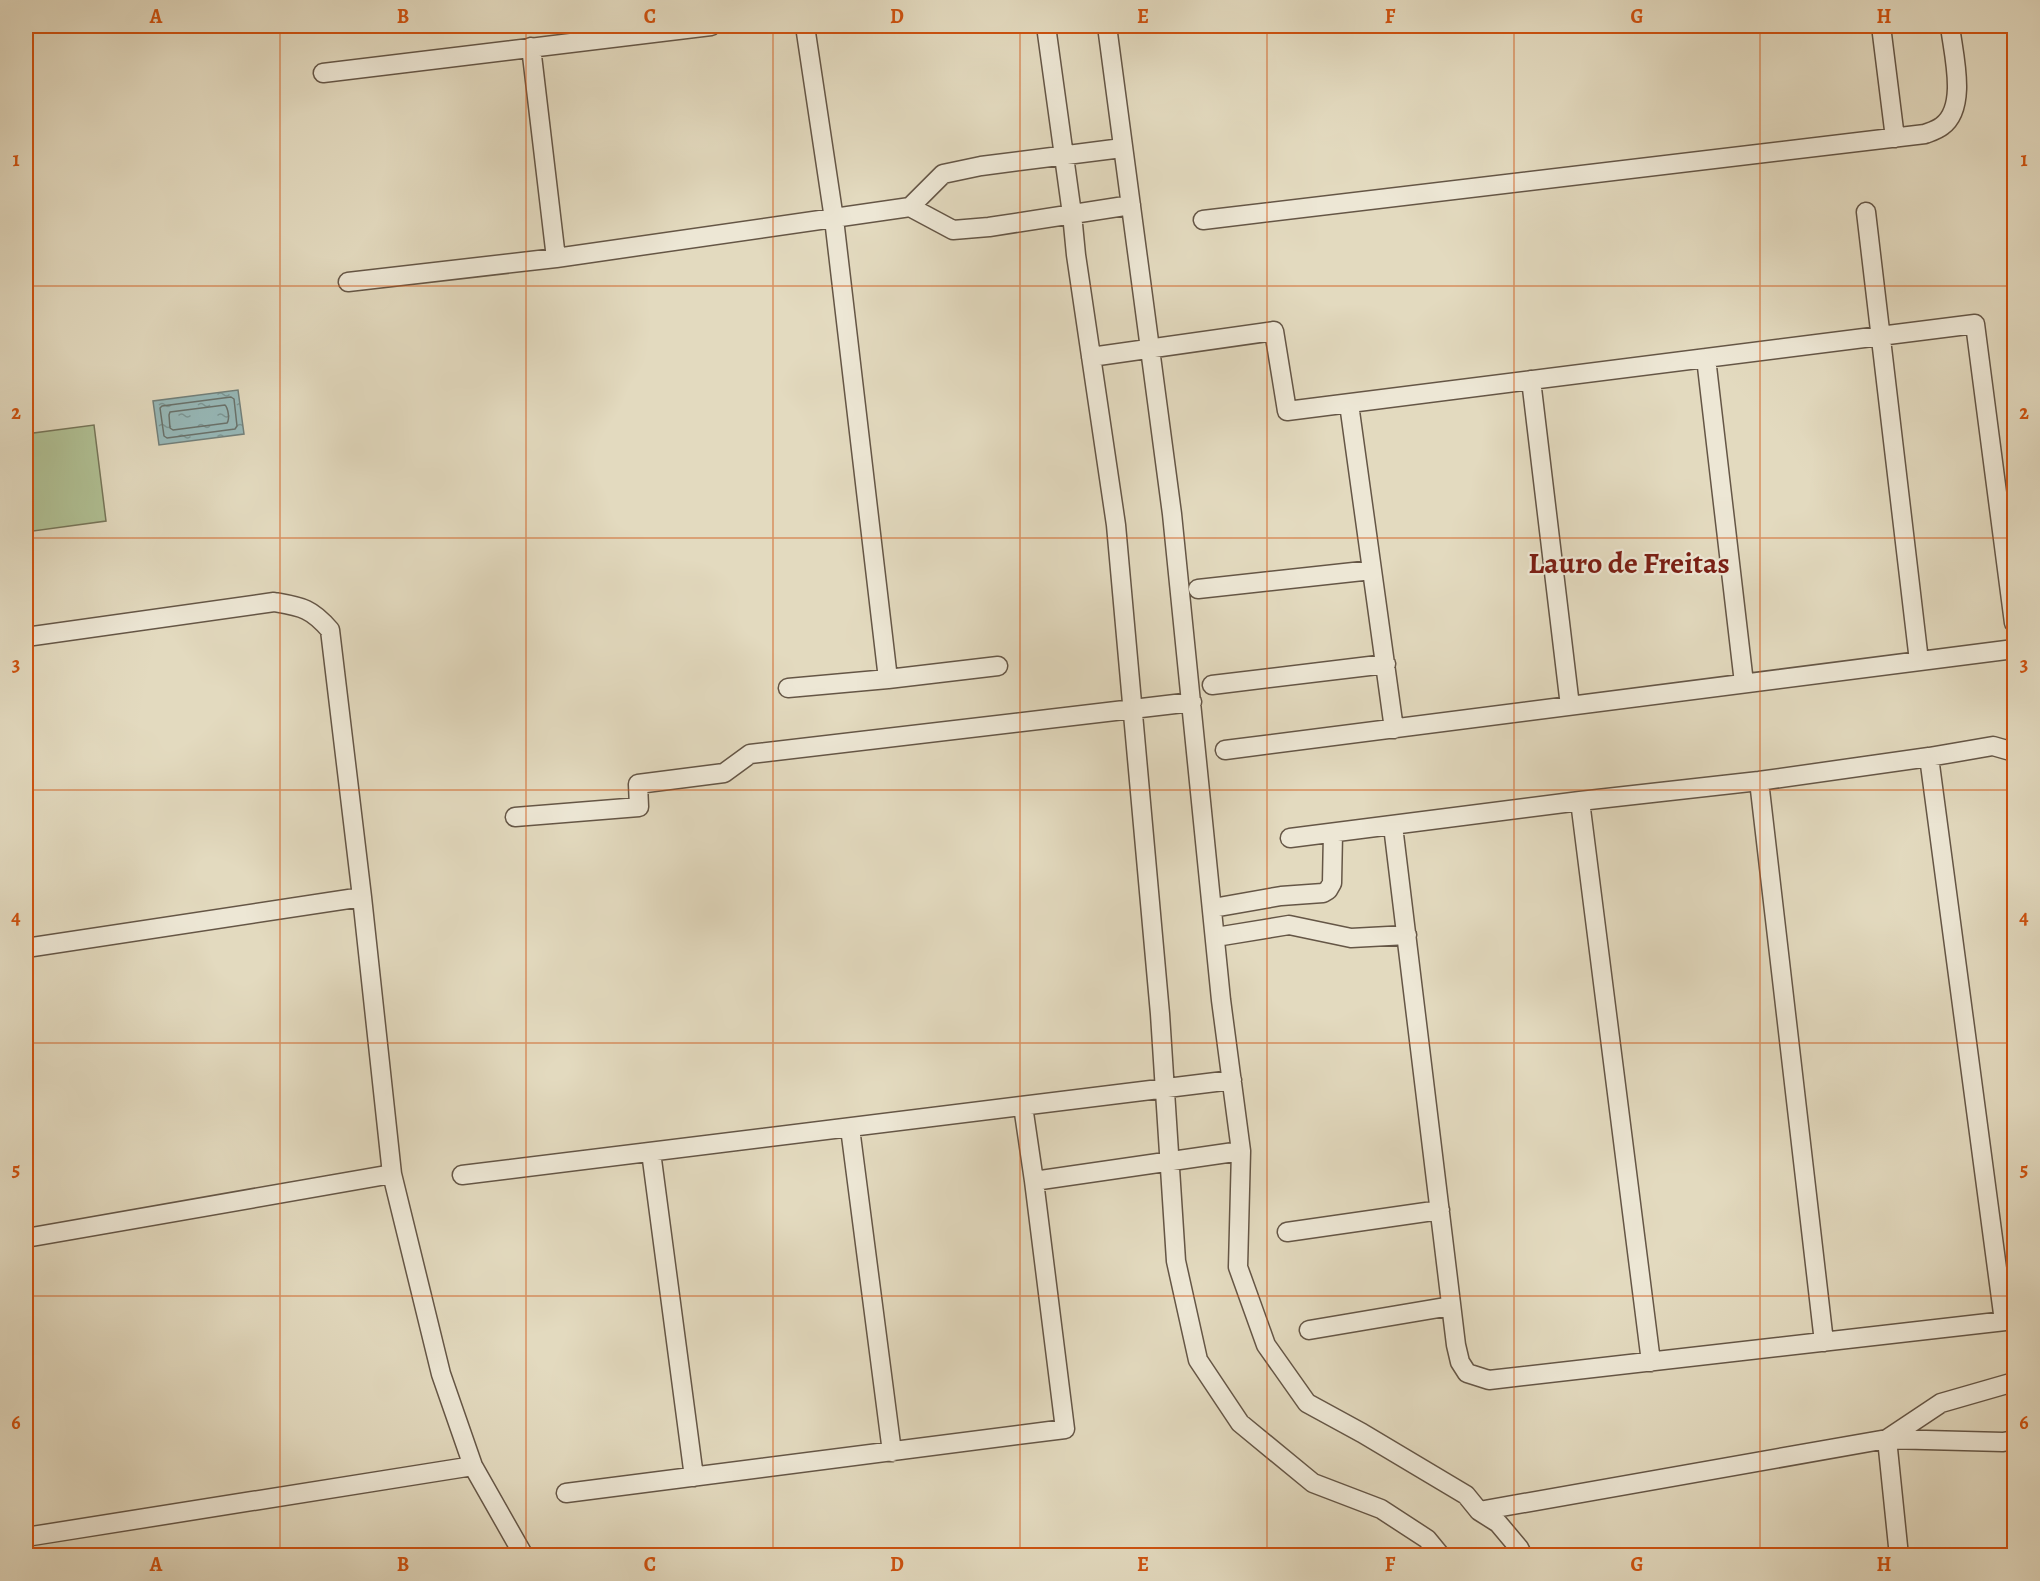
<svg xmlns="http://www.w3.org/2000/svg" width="2040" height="1581" font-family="Alegreya,serif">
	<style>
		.pitch { fill: #b0c094; stroke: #767559; stroke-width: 1.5 }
		.water { fill: url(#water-ripples); stroke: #72807b; stroke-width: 1.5 }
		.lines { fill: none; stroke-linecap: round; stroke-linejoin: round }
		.shore { stroke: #69726c; stroke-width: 1.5 }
		.service-casing { stroke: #655646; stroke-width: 21 }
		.service { stroke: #ede7d5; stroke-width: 18 }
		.grid { fill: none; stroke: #ce520f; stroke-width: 1.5; stroke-opacity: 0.55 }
		.labels { text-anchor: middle; stroke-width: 4.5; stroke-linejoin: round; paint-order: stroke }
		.town-label { font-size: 30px; font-weight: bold; fill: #7a1f14; stroke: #ede7d5 }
		.neatline { fill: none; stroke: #ce520f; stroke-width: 2 }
		.grid-label { font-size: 20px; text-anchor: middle; font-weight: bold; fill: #ce520f }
	</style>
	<defs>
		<pattern id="water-ripples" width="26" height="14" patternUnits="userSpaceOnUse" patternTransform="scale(1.5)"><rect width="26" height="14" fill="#97b9b9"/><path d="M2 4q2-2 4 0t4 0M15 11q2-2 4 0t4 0" fill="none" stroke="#7c9796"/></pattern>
	</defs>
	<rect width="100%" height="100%" fill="#e3dabf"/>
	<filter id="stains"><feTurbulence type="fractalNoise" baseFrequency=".00333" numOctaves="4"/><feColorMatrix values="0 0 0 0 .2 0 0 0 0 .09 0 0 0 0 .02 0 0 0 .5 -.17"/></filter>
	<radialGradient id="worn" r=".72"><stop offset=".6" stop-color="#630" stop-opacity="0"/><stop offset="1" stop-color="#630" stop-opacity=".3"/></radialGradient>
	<path class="pitch" d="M94,425L106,521L26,532V434Z"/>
	<path class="water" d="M238,390L244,434L159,445L153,401Z"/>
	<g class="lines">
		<path class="shore" d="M231,397L234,399L237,426L235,429L167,438L164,436L160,408L162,406Z
			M225,405C228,408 230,419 227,423L173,430L170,428L169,415L170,412Z"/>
		<g class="service-casing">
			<path id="service" d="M805,26L834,219L888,679
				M1046,26L1072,214L1076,255L1116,525L1160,1014L1176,1261L1198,1360L1240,1423L1313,1483L1381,1509L1427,1539L1441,1556
				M1107,26L1172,514L1221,1000L1241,1151L1238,1267L1266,1345L1307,1403L1362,1433L1466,1495L1479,1511L1498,1523L1519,1548L1523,1556
				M1881,26L1895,138
				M531,47L556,258
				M323,73L711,26
				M910,207L953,230L989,227L1131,205
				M1866,212L1919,661
				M1203,220L1925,134C1930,132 1937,130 1942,126C1968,107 1953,53 1950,26
				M348,282L556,258L910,207L943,174L981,166L1122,148
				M1091,357L1274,331L1287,411L1975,324L2014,623
				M1706,358L1744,683
				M1531,380L1570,706
				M1349,404L1394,729
				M1198,589L1372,570
				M26,637L274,602C302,607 311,608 330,630L362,897L392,1174L441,1374L473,1466L524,1556
				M1212,685L1386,664
				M788,688L888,679L998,666
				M1225,750L2014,649
				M1929,757L2004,1321
				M1759,781L1824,1342
				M1580,801L1651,1362
				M515,817L639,807L638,784L724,773L750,754L1192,702
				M1393,826L1456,1345L1460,1362L1467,1373L1489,1380L2014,1320
				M1290,838L1580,801L1759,781L1929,757L1993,746L2014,752
				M1213,908L1281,896L1323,893L1328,890L1332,883L1333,833
				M1216,937L1289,925L1351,938L1407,935
				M26,948L362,897
				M850,1128L892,1452
				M651,1152L694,1477
				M462,1175L1232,1080
				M1034,1181L1241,1151
				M1287,1232L1440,1210
				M26,1238L392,1174
				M1309,1330L1451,1306
				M1887,1439L1941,1403L2014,1382
				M1887,1439L2003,1442L2014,1440
				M566,1493L1065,1429L1034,1181L1023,1106
				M1479,1511L1887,1439L1899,1556
				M26,1537L473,1466"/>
		</g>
		<use href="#service" class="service"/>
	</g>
	<path class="grid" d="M280,26V1556M526,26V1556M773,26V1556M1020,26V1556M1267,26V1556M1514,26V1556M1760,26V1556M26,286H2014M26,538H2014M26,790H2014M26,1043H2014M26,1296H2014"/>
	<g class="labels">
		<g class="town-label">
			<text x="1629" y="573">Lauro de Freitas</text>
		</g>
	</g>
	<rect width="2040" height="1581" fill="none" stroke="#e3dabf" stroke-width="66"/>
	<rect x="33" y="33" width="1974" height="1515" class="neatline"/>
	<g class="grid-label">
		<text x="156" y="23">A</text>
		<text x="403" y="23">B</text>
		<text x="650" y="23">C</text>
		<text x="897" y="23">D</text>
		<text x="1143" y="23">E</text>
		<text x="1390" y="23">F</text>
		<text x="1637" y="23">G</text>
		<text x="1884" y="23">H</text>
		<text x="16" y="166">1</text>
		<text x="2024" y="166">1</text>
		<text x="16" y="419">2</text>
		<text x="2024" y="419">2</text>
		<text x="16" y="671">3</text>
		<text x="2024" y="671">3</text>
		<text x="16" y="924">4</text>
		<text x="2024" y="924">4</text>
		<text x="16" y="1176">5</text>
		<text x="2024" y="1176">5</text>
		<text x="16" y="1429">6</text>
		<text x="2024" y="1429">6</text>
		<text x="156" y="1571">A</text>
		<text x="403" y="1571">B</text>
		<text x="650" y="1571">C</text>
		<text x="897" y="1571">D</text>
		<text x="1143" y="1571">E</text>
		<text x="1390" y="1571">F</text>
		<text x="1637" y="1571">G</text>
		<text x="1884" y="1571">H</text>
	</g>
	<rect width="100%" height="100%" filter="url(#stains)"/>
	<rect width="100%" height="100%" fill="url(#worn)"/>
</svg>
